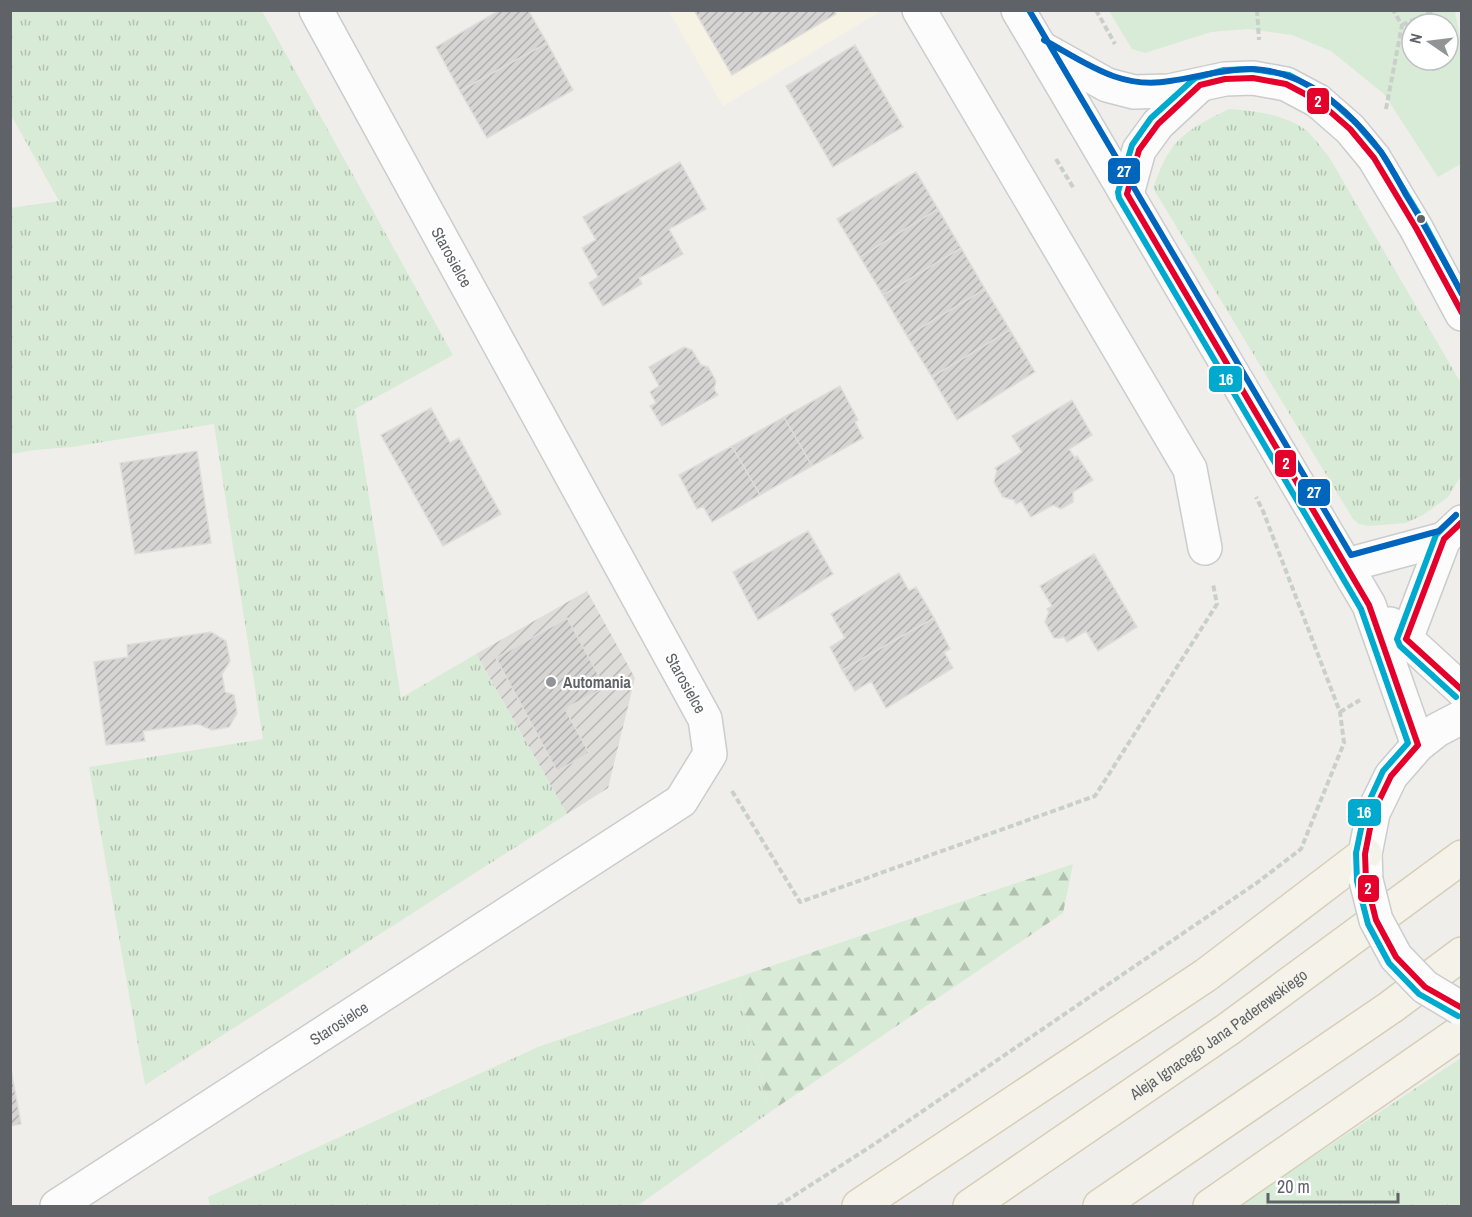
<svg xmlns="http://www.w3.org/2000/svg" width="1472" height="1217" font-family="'Archivo Narrow',sans-serif">
	<style>
		.commercial { fill: #f7f3e4 }
		.industrial { fill: url(#industrial-furrows) }
		.grass { fill: url(#grass-tufts) }
		.forest { fill: url(#forest-firs) }
		.park { fill: #d8ebd6; fill-rule: evenodd }
		.building { fill: url(#building-hatch); stroke: #deddd9; stroke-width: 1.5 }
		.lines { fill: none; stroke-linecap: round; stroke-linejoin: round }
		.minor-casing { stroke: #cbcccc; stroke-width: 36 }
		.major-casing { stroke: #d7ceb8; stroke-width: 36 }
		.path { stroke: #cacfcc; stroke-width: 4; stroke-dasharray: 6 3; stroke-linecap: butt }
		.minor { stroke: #fdfcfc; stroke-width: 33 }
		.major { stroke: #f4f2e9; stroke-width: 33 }
		.minor-bridge-casing { stroke: #cbcccc; stroke-width: 36; stroke-linecap: butt }
		.minor-bridge { stroke: #fdfcfc; stroke-width: 33 }
		.bus-1-casing { stroke: #fff; stroke-width: 10 }
		.bus-2-casing { stroke: #fff; stroke-width: 10 }
		.bus-3-casing { stroke: #fff; stroke-width: 10 }
		.bus-1 { stroke: #e4002b; stroke-width: 6 }
		.bus-2 { stroke: #00a9ce; stroke-width: 6 }
		.bus-3 { stroke: #0065bd; stroke-width: 6 }
		.bus-dot { fill: #5f6368; stroke: #fff; stroke-width: 2 }
		.poi-dot { fill: #919496; stroke: #fff; stroke-width: 2 }
		.labels { text-anchor: middle; stroke-width: 4.5; stroke-linejoin: round; paint-order: stroke }
		.street-label { font-size: 16px; fill: #5f6368; stroke: #fff }
		.poi-label { font-size: 16px; font-weight: bold; fill: #5f6368; stroke: #fff; text-anchor: start }
		.line-badge { stroke: #fff; stroke-width: 2 }
		.badge-label { font-size: 16px; text-anchor: middle; font-weight: bold; fill: #fff }
	</style>
	<defs>
		<pattern id="industrial-furrows" width="10" height="10" patternUnits="userSpaceOnUse" patternTransform="scale(1.5)"><rect width="10" height="10" fill="#dfddda"/><path d="M-1 1l2-2M0 10L10 0M9 11l2-2" fill="none" stroke="#b8b7b5"/></pattern>
		<pattern id="grass-tufts" width="24" height="20" patternUnits="userSpaceOnUse" patternTransform="scale(1.5)"><rect width="24" height="20" fill="#d8ebd6"/><path d="M3 7l-1-3M5 7V3M7 7l1-3M15 17l-1-3M17 17v-4M19 17l1-3" fill="none" stroke="#b2c2b1"/></pattern>
		<pattern id="forest-firs" width="22" height="20" patternUnits="userSpaceOnUse" patternTransform="scale(1.5)"><rect width="22" height="20" fill="#d8ebd6"/><path d="M5 1l3.5 6h-7zM16 11l3.5 6h-7z" fill="#b2c2b1"/></pattern>
		<pattern id="building-hatch" width="6" height="6" patternUnits="userSpaceOnUse" patternTransform="scale(1.5)"><rect width="6" height="6" fill="#d6d5d3"/><path d="M-1 1l2-2M0 6l6-6M5 7l2-2" fill="none" stroke="#b1b0af"/></pattern>
	</defs>
	<rect width="100%" height="100%" fill="#efeeea"/>
	<path class="commercial" d="M669,11H881L723,106Z"/>
	<path class="industrial" d="M587,591L635,678L608,788L567,814L476,654Z"/>
	<path class="grass" d="M11,10L262,11L453,355L355,409L401,698L476,654L567,814L145,1085L89,767L263,739L214,424L72,447L34,450L11,454L10,333L12,332L10,325L11,208L59,201L11,115Z
		M1229,109C1256,111 1285,114 1307,131C1315,138 1322,149 1329,157L1461,383V476L1448,497L1423,515L1406,523L1368,526L1359,524L1353,519L1153,188C1159,172 1165,155 1177,142C1191,127 1211,118 1229,109Z
		M736,978L770,1112L637,1206H210L208,1197L538,1047Z
		M1461,1058V1206H1239Z"/>
	<path class="forest" d="M1073,864L1063,913L770,1112L736,978Z"/>
	<path class="park" d="M1109,11H1455L1462,48L1461,164L1438,177L1384,94L1331,51L1292,35L1248,29L1211,32L1145,53L1132,49ZM1412,24H1448V60H1412Z"/>
	<path class="building" d="M500,10H528L547,43L460,91L436,47Z
		M694,10H834L836,14L732,75Z
		M547,43L573,90L487,138L460,91Z
		M855,45L903,127L833,167L786,86Z
		M680,162L706,209L669,229L683,254L639,278L642,284L603,306L589,283L598,277L582,248L596,240L583,217Z
		M916,172L938,209L860,257L837,219Z
		M938,209L961,248L883,295L860,257Z
		M961,248L985,289L907,336L883,295Z
		M985,289L1010,330L932,377L907,336Z
		M1010,330L1035,372L957,420L932,377Z
		M684,347L692,350L701,365L708,367L716,381L714,389L718,395L662,426L650,406L656,403L650,392L659,386L649,367Z
		M840,386L858,420L855,422L863,438L812,466L784,417Z
		M1072,400L1092,435L1069,449L1075,458L1077,456L1093,480L1073,492V502L1061,509L1053,505L1031,517L1021,501L1016,504L1014,500L1003,497L994,482L997,471L995,468L1022,452L1012,436Z
		M431,408L450,443L459,438L501,514L443,546L381,435Z
		M784,417L812,466L760,495L732,446Z
		M732,446L760,495L712,522L703,506L697,509L679,475Z
		M197,451L211,543L135,554L120,463Z
		M808,531L833,574L758,620L733,572Z
		M1094,554L1137,627L1098,651L1086,631L1067,642L1064,637L1061,638H1054L1045,622L1049,612L1047,609L1052,606L1040,586Z
		M899,573L909,591L916,587L934,618L842,670L830,647L845,638L831,614Z
		M567,618L605,687L565,709L589,753L557,771L496,658Z
		M934,618L950,649L944,652L953,668L886,708L871,681L855,691L842,670Z
		M211,632L226,641L230,661L222,674L225,692L234,695L237,713L229,727L212,730L198,724L143,731L145,741L106,745L94,662L128,657L127,645Z
		M10,1064L21,1124L10,1126Z"/>
	<g class="lines">
		<g class="minor-casing">
			<g id="minor">
				<path d="M919,10L1190,469L1205,548"/>
				<path d="M1018,10L1369,605L1418,745"/>
				<path d="M1041,48L1107,85L1134,92L1169,91L1225,79L1253,78L1286,84L1318,101L1350,129L1374,158L1416,228L1462,314"/>
				<path d="M1127,194L1139,150L1158,124L1200,85"/>
				<path d="M1347,565L1444,539"/>
				<path d="M1390,624L1462,690"/>
				<path d="M1406,639L1444,539L1462,522"/>
				<path d="M1366,880L1365,854L1373,813L1391,776L1418,745L1437,730L1462,717"/>
				<path id="s1" d="M57,1206L681,801L710,754L705,719L316,10"/>
			</g>
		</g>
		<g class="major-casing">
			<g id="major">
				<path d="M859,1206L1206,975L1365,854"/>
				<path id="s2" d="M970,1206L1227,1030L1462,857"/>
				<path d="M1100,1206L1391,1007L1462,954"/>
				<path d="M1210,1206L1462,1031"/>
			</g>
		</g>
		<path class="path" d="M1096,10L1115,44
			M1257,10L1259,40
			M1402,25L1436,10
			M1386,109L1402,25L1393,10
			M1056,159L1074,189
			M1340,712L1360,700
			M732,791L800,902L1095,796L1217,604L1213,584
			M778,1206L873,1145L1258,882L1301,849L1344,743L1340,712L1263,511L1256,497"/>
		<use href="#minor" class="minor"/>
		<use href="#major" class="major"/>
		<g class="minor-bridge-casing">
			<path id="minor-bridge" d="M1366,880L1376,920L1396,957L1425,987L1460,1008"/>
		</g>
		<use href="#minor-bridge" class="minor-bridge"/>
		<g class="bus-1-casing">
			<path id="bus-1" d="M1127,194L1369,605L1418,745
				M1127,194L1139,150L1158,124L1200,85L1225,79L1253,78L1286,84L1318,101L1350,129L1374,158L1416,228L1462,313
				M1406,639L1444,539L1462,522
				M1406,639L1462,690
				M1418,745L1391,776L1373,813L1365,854L1366,880L1376,920L1396,957L1425,987L1462,1008"/>
		</g>
		<g class="bus-2-casing">
			<path id="bus-2" d="M1456,515L1436,535L1397,639L1400,646L1456,697
				M1458,1016L1419,994L1389,963L1368,924L1357,881L1356,853L1365,810L1383,771L1408,743L1361,609L1119,198L1118,192L1132,145L1151,118L1195,78L1224,70L1253,69L1289,75L1324,94L1356,123L1381,152L1424,223L1462,294"/>
		</g>
		<g class="bus-3-casing">
			<path id="bus-3" d="M1029,10L1351,555L1439,531L1456,515
				M1044,40C1086,63 1120,90 1170,81C1198,77 1223,69 1251,69C1305,70 1350,111 1381,152C1390,165 1398,180 1406,195C1426,227 1444,261 1462,294"/>
		</g>
		<use href="#bus-1" class="bus-1"/>
		<use href="#bus-2" class="bus-2"/>
		<use href="#bus-3" class="bus-3"/>
	</g>
	<circle class="bus-dot" cx="1421" cy="219" r="5"/>
	<circle class="poi-dot" cx="551" cy="682" r="6"/>
	<g class="labels">
		<g class="street-label">
			<text transform="translate(452 257) rotate(61)" y="6">Starosielce</text>
			<text transform="translate(686 683) rotate(61)" y="6">Starosielce</text>
			<text dy="6" stroke="none"><textPath href="#s1" startOffset="336">Starosielce</textPath></text>
			<text dy="6" stroke="none"><textPath href="#s2" startOffset="302">Aleja Ignacego Jana Paderewskiego</textPath></text>
		</g>
		<g class="poi-label">
			<text x="563" y="688">Automania</text>
		</g>
	</g>
	<g class="line-badge">
		<rect x="1306" y="87" width="24" height="28" rx="6" fill="#e4002b"/>
		<rect x="1107" y="157" width="34" height="28" rx="6" fill="#0065bd"/>
		<rect x="1208" y="365" width="35" height="28" rx="6" fill="#00a9ce"/>
		<rect x="1274" y="449" width="23" height="29" rx="6" fill="#e4002b"/>
		<rect x="1297" y="478" width="34" height="29" rx="6" fill="#0065bd"/>
		<rect x="1347" y="798" width="35" height="29" rx="6" fill="#00a9ce"/>
		<rect x="1357" y="874" width="23" height="29" rx="6" fill="#e4002b"/>
	</g>
	<g class="badge-label">
		<text x="1318" y="107">2</text>
		<text x="1124" y="177">27</text>
		<text x="1226" y="385">16</text>
		<text x="1286" y="469">2</text>
		<text x="1314" y="498">27</text>
		<text x="1364" y="818">16</text>
		<text x="1368" y="894">2</text>
	</g>
	<rect width="1472" height="1217" fill="none" stroke="#5f6368" stroke-width="24"/>
	<g transform="translate(1430 42) rotate(284)"><circle r="28" fill="#ffffff" stroke="#bfc1c3" stroke-width="1.5"/>
	<path d="M0-4.5L10 22L0 15L-10 22Z" fill="#919496"/>
	<text y="-9" font-size="16" font-weight="bold" text-anchor="middle" fill="#5f6368">N</text>
	</g>
	<path d="M1268 1193v9h130v-9" fill="none" stroke="#5f6368" stroke-width="3"/>
	<text x="1277" y="1193" font-size="18" fill="#5f6368" stroke="#ffffff" stroke-width="4.5" paint-order="stroke">20 m</text>
</svg>
